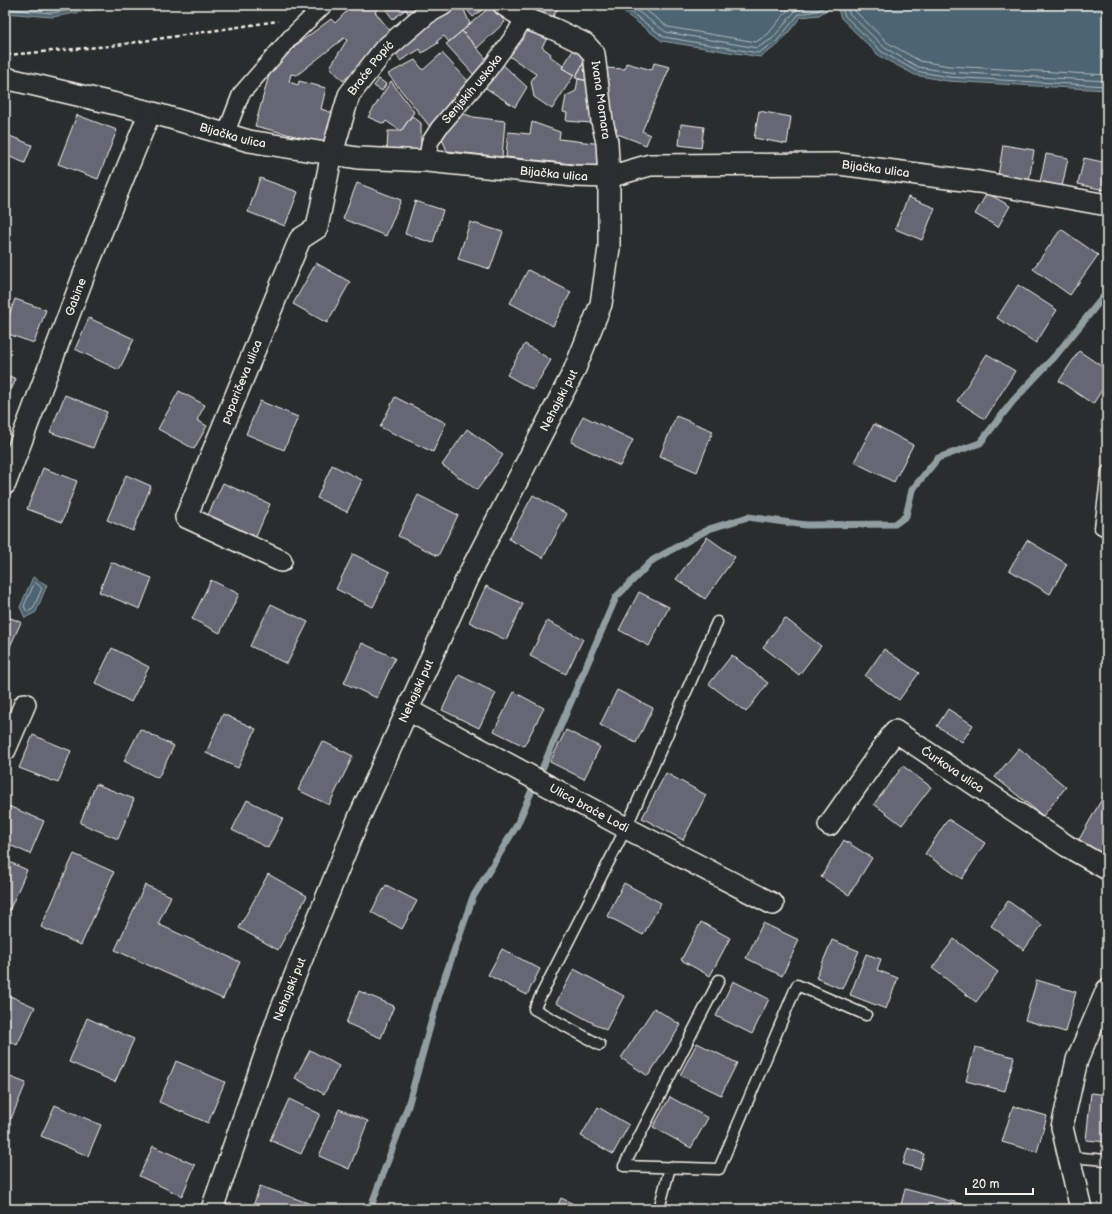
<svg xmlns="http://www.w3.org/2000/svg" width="1112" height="1214" font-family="'Balsamiq Sans',sans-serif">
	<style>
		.water { fill: #4d6572; stroke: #909da1 }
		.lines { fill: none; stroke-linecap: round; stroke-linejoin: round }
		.shore { stroke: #b1b9b9; stroke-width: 1 }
		.stream { stroke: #909da1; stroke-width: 7 }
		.building { fill: #666675; stroke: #f4f1e8 }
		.service-casing { stroke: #f4f1e8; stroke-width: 13 }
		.pedestrian-casing { stroke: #f4f1e8; stroke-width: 19 }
		.minor-casing { stroke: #f4f1e8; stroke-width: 24 }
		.path { stroke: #f4f1e8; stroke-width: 2.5; stroke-dasharray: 4 3; stroke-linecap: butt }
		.service { stroke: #2a2d2e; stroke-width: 10 }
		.pedestrian { stroke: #2a2d2e; stroke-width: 16 }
		.minor { stroke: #2a2d2e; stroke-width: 21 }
		.labels { text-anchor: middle; stroke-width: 3.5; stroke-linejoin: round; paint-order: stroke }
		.street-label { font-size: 12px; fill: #f4f1e8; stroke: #2a2d2e }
	</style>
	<rect width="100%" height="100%" fill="#2a2d2e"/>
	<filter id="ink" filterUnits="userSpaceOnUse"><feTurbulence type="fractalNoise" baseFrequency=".025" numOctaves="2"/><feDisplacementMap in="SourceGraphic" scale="8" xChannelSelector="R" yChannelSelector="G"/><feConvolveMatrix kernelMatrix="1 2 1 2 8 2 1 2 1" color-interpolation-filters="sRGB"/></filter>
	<g filter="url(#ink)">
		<path class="water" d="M5,5H122L52,17L5,13Z
			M614,5H834L819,15L801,17L778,45L760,57L662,41Z
			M836,5H1107V90L947,81L915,75L879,56L841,18Z
			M33,577L47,585L36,612L25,618L20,607Z"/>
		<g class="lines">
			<path class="shore" d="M16,5L52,8L69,5
				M621,5L664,37L758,53L776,42L799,14L817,11L827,5
				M629,5L666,32L757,48L772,39L796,10L818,5
				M639,5L668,27L756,42L768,34L792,5
				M840,5L845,16L882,52L916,71L948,77L1107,86
				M846,5L849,13L885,48L918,67L948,72L1107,81
				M852,5L854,10L888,43L920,61L949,66L1107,75
				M5,9L52,13L99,5
				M36,583L42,588L33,609L27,612L24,606L34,584Z"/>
			<path class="stream" d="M542,769L616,597L653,560L709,529L748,517L806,525L895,524L906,516L912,490L938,458L980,443L1013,401L1056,355L1105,295L1107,289
				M370,1209L408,1106L439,994L473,897L517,825L532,790"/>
		</g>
		<path class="building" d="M353,5H429L411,19L406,9L393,19L382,5L375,12L395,37L343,81L330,67L347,40L344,38L297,75L291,74L289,82L298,85L299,81L326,88L321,109L336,114L327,144L255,126L269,75L278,63L300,42L331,19L335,23Z
			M456,5H462L470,24L449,42L444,36L437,41L438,43L422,53L420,49L400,61L392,46Z
			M463,5H488L473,17Z
			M492,5L505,22L477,48L462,31Z
			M534,5H560L550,21L532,9Z
			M526,25L550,33L542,47L551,54L550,56L563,66L562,68L574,75L552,109L534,97L531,81L536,74L506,54Z
			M462,31L489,62L475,76L446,44Z
			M575,47L588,55L576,76L562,68Z
			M442,53L470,83L431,128L388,74L415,60L423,70Z
			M588,55L594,82L575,78Z
			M499,61L527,87L515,107L481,85Z
			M626,63L652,70L654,63L670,67L642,131L650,135L646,145L615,133L617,129L606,125L605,68L625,69Z
			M379,79L386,84L382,91L374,86Z
			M578,79L594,82L591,123L566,121L567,113L563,112L566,96L576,91Z
			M391,81L414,112L401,131L386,121L384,124L368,117Z
			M456,111L473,117L505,121L502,157L447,151L440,134Z
			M759,111L791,117L787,144L754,138Z
			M77,115L117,130L98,179L58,164Z
			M412,116L421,123V152L387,151L388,131H401Z
			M532,122L560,132L559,139L602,144L600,167L506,157L508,132L530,134Z
			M681,124L704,127L701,148L679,145Z
			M5,134L32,145L25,163L5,155Z
			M1003,145L1034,150L1029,181L998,176Z
			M1046,154L1068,158L1062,187L1040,182Z
			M1084,158L1107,163V177L1104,190L1078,184Z
			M260,178L298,192L285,226L248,212Z
			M357,183L401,200L386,236L343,219Z
			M987,193L1010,206L998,227L975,214Z
			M908,197L935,208L922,240L895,229Z
			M415,201L443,210L433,243L405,234Z
			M470,222L503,232L490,269L458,259Z
			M1061,229L1098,255L1070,295L1033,269Z
			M316,263L350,282L327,323L293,304Z
			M528,270L571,292L553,326L510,303Z
			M1018,285L1057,310L1036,343L997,318Z
			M15,299L46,310L34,343L5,333V327Z
			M89,318L134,339L119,370L75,349Z
			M525,344L551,360L533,390L507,375Z
			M1079,351L1107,370V382L1093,404L1059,381Z
			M987,354L1015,371L985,419L957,401Z
			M5,374L16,379L5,404Z
			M179,391L205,405L197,420L207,426L194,449L158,429Z
			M65,395L107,412L93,448L50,432Z
			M395,397L446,423L433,452L380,427Z
			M260,401L298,417L284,450L246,434Z
			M583,416L633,440L620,466L571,442Z
			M676,416L713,431L697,472L660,456Z
			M874,424L913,445L894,482L854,462Z
			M467,429L503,455L477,490L442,465Z
			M332,465L362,480L347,512L317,498Z
			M43,468L77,481L62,522L27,509Z
			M126,475L151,486L133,531L107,520Z
			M223,483L270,504L255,539L207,517Z
			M418,495L458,515L438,556L398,536Z
			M533,495L567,514L543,558L509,539Z
			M707,537L735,557L705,599L676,579Z
			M1027,540L1067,564L1050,594L1009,570Z
			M353,554L390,572L373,607L336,589Z
			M111,562L152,578L140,609L99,592Z
			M211,580L239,594L220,633L192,619Z
			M486,586L523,604L506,640L469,622Z
			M639,592L669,607L649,646L619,630Z
			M271,604L308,622L287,664L250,646Z
			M5,616L21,622L9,649L5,647Z
			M785,618L821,646L799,675L763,647Z
			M547,621L583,639L566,674L530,656Z
			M362,643L395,658L377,698L344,683Z
			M112,648L149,667L131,702L95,683Z
			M884,649L919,673L899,700L865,676Z
			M732,655L768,683L746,712L709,684Z
			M459,675L496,693L479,728L442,710Z
			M617,690L653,708L636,743L600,725Z
			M514,692L544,708L524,746L494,731Z
			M948,709L973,725L962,742L937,726Z
			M223,714L256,729L238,768L206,753Z
			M140,729L174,746L158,778L124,761Z
			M566,730L600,747L584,779L550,762Z
			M33,735L71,751L58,783L19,768Z
			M322,741L353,756L329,805L298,790Z
			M1019,748L1066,787L1043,816L995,777Z
			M903,766L931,787L902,825L874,804Z
			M666,773L706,795L683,840L642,818Z
			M96,784L134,799L118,839L80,823Z
			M1107,790V860L1077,843Z
			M247,800L283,818L268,848L232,830Z
			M6,805L44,821L30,854L5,843Z
			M948,819L985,843L962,879L925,854Z
			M844,840L872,858L849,895L821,877Z
			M74,854L114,872L81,945L41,927Z
			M5,860L27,870L6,918H5Z
			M268,874L307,896L278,950L239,928Z
			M624,883L661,903L643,935L607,916Z
			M145,885L171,896L158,924L240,962L223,999L115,950Z
			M386,885L417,901L402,929L371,912Z
			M1008,901L1042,925L1024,950L991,926Z
			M701,922L730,938L710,976L681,960Z
			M763,923L799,940L782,976L746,958Z
			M954,939L998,972L976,1002L932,968Z
			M832,940L859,951L842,989L816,978Z
			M502,949L540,969L527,995L488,975Z
			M866,954L881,959L877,970L898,978L886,1009L850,995Z
			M574,969L624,996L606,1030L556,1003Z
			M1037,980L1076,992L1065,1032L1025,1020Z
			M733,981L769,999L752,1034L716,1016Z
			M359,991L394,1006L381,1038L346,1023Z
			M8,995L35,1007L17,1045L5,1039V1002Z
			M654,1008L681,1025L648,1076L621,1058Z
			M87,1018L134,1039L115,1082L69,1062Z
			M697,1043L737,1063L721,1095L680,1075Z
			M975,1047L1014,1057L1005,1091L966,1081Z
			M310,1050L339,1066L324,1094L295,1078Z
			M176,1061L225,1082L208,1123L159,1102Z
			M5,1075L26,1083L11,1119L5,1116Z
			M1091,1093L1107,1095V1142L1086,1140Z
			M670,1097L708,1118L691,1148L653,1127Z
			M289,1099L320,1114L301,1154L270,1140Z
			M55,1105L101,1125L88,1156L41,1136Z
			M1013,1106L1047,1116L1037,1152L1002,1142Z
			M598,1107L629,1125L613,1154L581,1136Z
			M339,1109L368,1121L349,1169L319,1156Z
			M153,1146L195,1165L182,1196L139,1176Z
			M908,1148L924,1154L920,1169L903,1164Z
			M260,1186L325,1209H252Z
			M905,1189L966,1205L965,1209H900Z
			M561,1198L584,1209H556Z"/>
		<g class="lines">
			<g class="service-casing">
				<path id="service" d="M1107,471L1100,528L1107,532
					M719,980L624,1166L719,1169L797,985L866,1015
					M600,1045L534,1009L626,828L717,622
					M1069,1157L1107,1160
					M659,1209L670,1167"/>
			</g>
			<g class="pedestrian-casing">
				<g id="pedestrian">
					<path d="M226,133L241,94L290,38L324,5"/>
					<path id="s1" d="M427,161L430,142L439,128L488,71L515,34L524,18"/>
				</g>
			</g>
			<g class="minor-casing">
				<g id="minor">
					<path id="s2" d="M5,78L150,112L249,141L358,158L427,161L574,176L609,177L650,165L839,164L979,182L1107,205"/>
					<path id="s3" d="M5,484L85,272L150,112"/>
					<path id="s4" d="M281,561L186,517L300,239L317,228L332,153L349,95L384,50L427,13L442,5"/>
					<path id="s5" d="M408,710L626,828L773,904"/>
					<path d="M5,750L25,704"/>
					<path id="s6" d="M829,825L895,731L1067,846L1107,869"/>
					<path id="s7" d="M212,1209L279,1015L358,820L468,576L574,371L601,304L609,248V177L607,142L602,121L594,54L585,44L554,29L524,18L504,5"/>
					<path d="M1081,1209L1062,1127L1077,1060L1107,990"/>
				</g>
			</g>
			<path class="path" d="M7,55L110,46L278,21"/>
			<use href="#service" class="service"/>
			<use href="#pedestrian" class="pedestrian"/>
			<use href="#minor" class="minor"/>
		</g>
	</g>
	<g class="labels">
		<g class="street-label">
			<text dy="4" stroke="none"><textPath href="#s4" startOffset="597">Braće Popić</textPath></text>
			<text dy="4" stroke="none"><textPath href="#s1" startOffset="87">Senjskih uskoka</textPath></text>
			<text transform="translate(601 100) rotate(82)" y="4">Ivana Mornara</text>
			<text dy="4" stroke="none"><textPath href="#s2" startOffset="235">Bijačka ulica</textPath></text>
			<text dy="4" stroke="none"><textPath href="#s2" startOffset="883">Bijačka ulica</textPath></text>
			<text dy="4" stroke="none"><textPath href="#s2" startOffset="559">Bijačka ulica</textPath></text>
			<text dy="4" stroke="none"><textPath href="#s3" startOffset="200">Gabine</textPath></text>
			<text dy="4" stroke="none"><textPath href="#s4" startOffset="251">poparičeva ulica</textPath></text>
			<text dy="4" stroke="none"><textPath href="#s7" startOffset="881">Nehajski put</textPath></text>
			<text dy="4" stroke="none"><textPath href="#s7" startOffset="557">Nehajski put</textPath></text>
			<text dy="4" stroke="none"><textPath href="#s6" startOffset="184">Ćurkova ulica</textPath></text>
			<text dy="4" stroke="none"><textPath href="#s5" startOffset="206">Ulica braće Lodi</textPath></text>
			<text dy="4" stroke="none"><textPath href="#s7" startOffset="233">Nehajski put</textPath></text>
		</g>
	</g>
	<rect width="1112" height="1214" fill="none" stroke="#2a2d2e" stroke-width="20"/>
	<rect x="10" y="10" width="1092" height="1194" fill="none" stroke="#f4f1e8" stroke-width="1.5" filter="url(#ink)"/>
	<path d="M966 1188v6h67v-6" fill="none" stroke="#f4f1e8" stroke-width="2"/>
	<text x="972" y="1188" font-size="12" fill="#f4f1e8" stroke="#2a2d2e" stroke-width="3" paint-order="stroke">20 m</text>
</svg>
